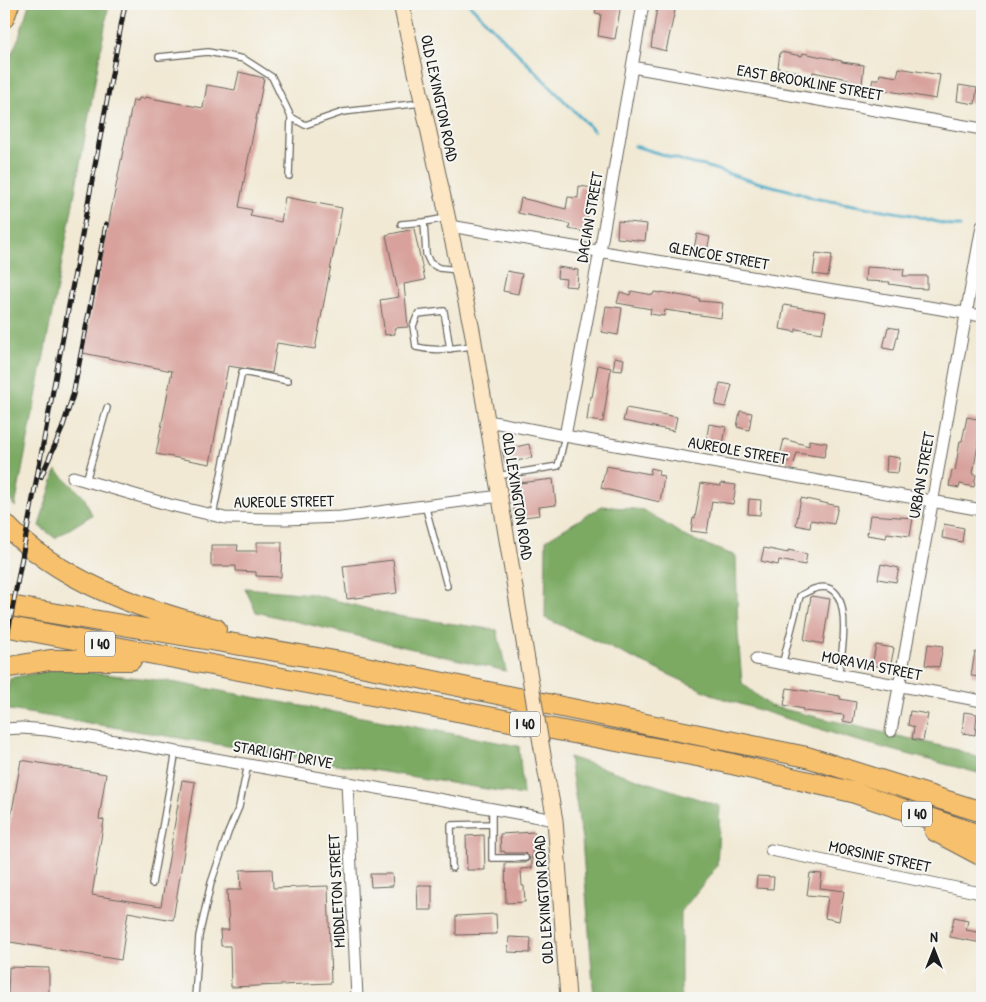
<svg xmlns="http://www.w3.org/2000/svg" width="986" height="1002" font-family="'Patrick Hand',sans-serif">
	<style>
		.forest { fill: #7baa63; stroke: #4c6340 }
		.lines { fill: none; stroke-linecap: round; stroke-linejoin: round }
		.stream { stroke: #46a9c5; stroke-width: 3 }
		.building { fill: #d8a19b }
		.service-casing { stroke: #67645c; stroke-width: 8 }
		.minor-casing { stroke: #67645c; stroke-width: 13 }
		.secondary-casing { stroke: #67645c; stroke-width: 17 }
		.motorway-casing { stroke: #67645c; stroke-width: 22 }
		.service { stroke: #fff; stroke-width: 5.5 }
		.minor { stroke: #fff; stroke-width: 11 }
		.secondary { stroke: #fce6c4; stroke-width: 15 }
		.motorway { stroke: #f7c06c; stroke-width: 20 }
		.rail-casing { stroke: #1c1c1c; stroke-width: 5 }
		.rail { stroke: #f6f6f2; stroke-width: 3; stroke-dasharray: 9; stroke-linecap: butt }
		.secondary-bridge-casing { stroke: #67645c; stroke-width: 17; stroke-linecap: butt }
		.secondary-bridge { stroke: #fce6c4; stroke-width: 15 }
		.labels { text-anchor: middle; stroke-width: 4; stroke-linejoin: round; paint-order: stroke }
		.shield { fill: #f6f6f2; stroke: #5d5d5c; stroke-width: 1 }
		.shield-label { font-size: 15px; font-weight: bold; fill: #1c1c1c }
		.street-label { font-size: 16px; fill: #1c1c1c; stroke: #f6f6f2 }
	</style>
	<rect width="100%" height="100%" fill="#f6f6f2"/>
	<filter id="ink" filterUnits="userSpaceOnUse"><feTurbulence type="fractalNoise" baseFrequency=".02" numOctaves="2"/><feDisplacementMap in="SourceGraphic" scale="10" xChannelSelector="R" yChannelSelector="G"/><feConvolveMatrix kernelMatrix="1 2 1 2 8 2 1 2 1" color-interpolation-filters="sRGB"/></filter>
	<filter id="wash" filterUnits="userSpaceOnUse"><feTurbulence type="fractalNoise" baseFrequency=".0096" numOctaves="4" result="noise"/><feDisplacementMap in="SourceGraphic" scale="20" xChannelSelector="R" yChannelSelector="G"/><feGaussianBlur stdDeviation="1.12" result="paint"/><feColorMatrix in="noise" values="0 0 0 0 0 0 0 0 0 0 0 0 0 0 0 0 0 1.4 0 .05"/><feComposite in="paint" operator="in"/></filter>
	<g filter="url(#wash)">
		<rect width="100%" height="100%" fill="#f1e9d4"/>
		<path class="forest" d="M29,4H109L72,209L15,507L4,491V71L19,37Z
			M56,470L84,497L92,515L55,538L39,526Z
			M602,506L644,510L686,537L736,556L738,634L742,683L770,706L958,750L982,759V774L851,739L718,697L545,618L546,540Z
			M245,588L312,594L391,615L497,630L506,671L256,612Z
			M59,669L166,681L519,746L523,795L4,709L10,678Z
			M569,757L720,806L717,866L681,912V998H594L582,839Z"/>
		<g class="lines">
			<path class="stream" d="M469,4L594,131
				M635,146L693,164L705,166L745,179L800,193L813,198L912,215L952,226H960"/>
		</g>
		<g id="blocks">
			<path class="building" d="M597,4H621L615,39L598,36L601,14L595,13Z
				M657,7L675,10L666,51L651,47Z
				M780,52L802,56L803,53L842,61V62L864,65L862,84L847,82L848,79L813,72L812,76L799,74V72L778,68Z
				M899,68L940,75L936,99L871,88L873,79H879L880,74L897,77Z
				M239,72L264,78L239,207L252,210L250,216L281,222L285,197L342,208L315,349L277,343L272,373L228,366L210,464L156,454L172,371L83,353L133,100L138,101L139,98L144,99L145,97L203,108L207,85L235,90Z
				M959,85L977,88L975,104L957,101Z
				M579,186L593,188L591,201H593L591,214L588,213L585,232L569,229L570,224L518,213L521,198L566,209L568,197L578,198Z
				M618,221L647,224L645,241L617,238Z
				M414,229L425,280L404,284L408,327L394,328L395,334L385,335L380,300L399,297L386,235Z
				M697,234L710,237L706,255L693,253Z
				M816,253L832,255L828,276L813,274Z
				M558,267L578,270L577,287L565,286L566,279L557,278Z
				M866,267L904,269L903,276H927V289L910,288V287L889,284L890,282L865,281Z
				M507,271L522,274L518,294L503,291Z
				M631,291L653,295L654,292L661,293V292L700,299L699,301L723,303L721,318L665,310L664,316L650,314L651,309L617,303L620,292L630,295Z
				M784,305L826,312L822,333L796,329V332L780,329Z
				M606,306L622,308L618,335L602,332Z
				M888,327L899,329L894,350L883,348Z
				M615,357L624,359L622,371L613,370Z
				M598,365L611,368L603,422L587,420L590,397H592Z
				M720,383L732,385L726,407L715,405Z
				M626,408L677,417L674,431L623,421Z
				M740,411L752,413L749,430L737,427Z
				M967,417L982,420L973,474H976L974,487L960,484L959,488L949,486L952,470L955,471L960,441H962Z
				M709,424L726,427L723,445L706,442Z
				M784,439L809,446V440L827,443L824,457L797,453L794,463L779,460Z
				M529,444L532,458L505,463L502,450Z
				M887,456L900,458L898,473L886,472Z
				M606,466L650,474L651,468L659,470L658,475L664,476L660,502L601,488Z
				M553,479L556,505L539,507L540,515L515,518L511,484Z
				M701,483L721,486V483L736,485L733,504L712,501L707,533L691,531L693,518H695Z
				M801,498L838,506L834,524L811,520L810,528L796,525Z
				M749,499L761,500L760,515L748,514Z
				M870,515L913,518L910,536L887,533L886,538L867,535Z
				M944,524L964,528L962,542L942,538Z
				M257,542H282L281,577L256,576V572L236,571V566H211V545H238L237,551H257Z
				M764,548L788,553V550L807,554L805,565L779,560L778,565L761,561Z
				M393,560L397,593L347,599L343,566Z
				M881,564L899,568L896,582L878,579Z
				M811,596L830,599L823,644L804,640Z
				M928,644L943,646L939,667L925,665Z
				M876,645L894,648L890,668L872,665Z
				M975,652L982,653V677L971,676Z
				M787,688L840,696V699L856,702L853,723L843,721L844,715L803,711V709L784,705Z
				M910,711L928,714L923,741L912,739L914,727L908,725Z
				M964,712L977,714L975,735L962,733Z
				M21,760L106,774L99,819L104,820L92,895L161,906L182,780L195,782L173,920L128,912L121,960L4,941V857Z
				M535,832V850L532,851V868L521,869L522,886H524L525,902L506,903L505,863H525L529,861L530,858L525,853H505L504,851L501,852L500,834Z
				M484,835L485,870H467L466,836Z
				M272,869L273,888L328,886L331,983L231,987L230,946H221L220,930H229L227,890H241L240,870Z
				M810,873L822,874L820,888L844,891L839,921L825,918L828,897L807,895Z
				M370,874H392L393,886L371,887Z
				M757,876L774,877L773,889L756,888Z
				M417,885H432V910H418Z
				M496,914L497,934L456,935V916Z
				M954,917L968,920L966,930L982,933V943L950,937Z
				M509,937L531,938L530,953L508,952Z
				M9,967L49,968V998H8Z"/>
		</g>
	</g>
	<g filter="url(#ink)">
		<use href="#blocks" fill-opacity="0" stroke="#67645c" stroke-width="1"/>
		<g class="lines">
			<g class="service-casing">
				<path id="service" d="M159,57L208,52L244,59L272,77L291,117L305,125L343,112L421,103
					M289,176L291,117
					M424,222L446,218
					M401,224L424,222L426,254L430,263L439,268L458,270
					M450,349L444,311L418,314L413,326L416,347C437,352 452,348 473,346
					M497,476L558,466L565,436
					M86,481L107,408
					M425,505L447,586
					M213,515L242,372L288,381
					M782,665L800,596C857,560 844,646 838,675
					M492,824V858H525
					M452,868L451,825L492,824V808
					M152,884L176,751
					M195,998L199,936L211,883L228,833L239,807L248,764"/>
			</g>
			<g class="minor-casing">
				<path id="minor" d="M632,67L982,129
					M450,226L982,316
					M488,421L565,436L982,510
					M565,436L600,251L643,4
					M73,477L170,505L225,518L285,519L341,517L500,496
					M756,659L982,701
					M4,729L22,728L47,730L121,742L555,820
					M891,731L982,226
					M347,782L357,998
					M771,850L976,892L982,895"/>
			</g>
			<g class="secondary-casing">
				<path id="secondary" d="M401,4L472,330L527,660
					M545,767L555,820L568,998"/>
			</g>
			<g class="motorway-casing">
				<path id="motorway" d="M4,18L9,4
					M4,523C58,581 141,609 216,629
					M4,605L341,662L807,757L982,812
					M4,626L702,757L852,792L982,836
					M4,668L50,660H131
					M935,831L982,856"/>
			</g>
			<use href="#service" class="service"/>
			<use href="#minor" class="minor"/>
			<use href="#secondary" class="secondary"/>
			<use href="#motorway" class="motorway"/>
			<g class="rail-casing">
				<path id="rail" d="M41,477L62,429L73,395L106,224
					M4,654L125,4"/>
			</g>
			<use href="#rail" class="rail"/>
			<g class="secondary-bridge-casing">
				<path id="secondary-bridge" d="M527,660L545,767"/>
			</g>
			<use href="#secondary-bridge" class="secondary-bridge"/>
		</g>
	</g>
	<g class="labels">
		<g class="shield">
			<rect x="85" y="631.5" width="30" height="25" rx="4"/>
			<rect x="510" y="711.5" width="30" height="25" rx="4"/>
			<rect x="902" y="801.5" width="30" height="25" rx="4"/>
		</g>
		<g class="shield-label">
			<text x="100" y="649">I 40</text>
			<text x="525" y="729">I 40</text>
			<text x="917" y="819">I 40</text>
		</g>
		<g class="street-label">
			<text transform="translate(810 82) rotate(10)" y="6">EAST BROOKLINE STREET</text>
			<text transform="translate(440 98) rotate(78)" y="6">OLD LEXINGTON ROAD</text>
			<text transform="translate(589 217) rotate(-80)" y="6">DACIAN STREET</text>
			<text transform="translate(719 255) rotate(10)" y="6">GLENCOE STREET</text>
			<text transform="translate(738 450) rotate(10)" y="6">AUREOLE STREET</text>
			<text transform="translate(921 475) rotate(-80)" y="6">URBAN STREET</text>
			<text transform="translate(518 496) rotate(81)" y="6">OLD LEXINGTON ROAD</text>
			<text transform="translate(284 501) rotate(-1)" y="6">AUREOLE STREET</text>
			<text transform="translate(872 665) rotate(11)" y="6">MORAVIA STREET</text>
			<text transform="translate(283 754) rotate(10)" y="6">STARLIGHT DRIVE</text>
			<text transform="translate(880 856) rotate(12)" y="6">MORSINIE STREET</text>
			<text transform="translate(336 891) rotate(-93)" y="6">MIDDLETON STREET</text>
			<text transform="translate(543 900) rotate(-94)" y="6">OLD LEXINGTON ROAD</text>
		</g>
	</g>
	<rect width="986" height="1002" fill="none" stroke="#f6f6f2" stroke-width="20"/>
	<g transform="translate(934 950)" stroke="#f6f6f2" stroke-width="4" paint-order="stroke">
	<path d="M0-4L9 19L0 12L-9 19Z" fill="#1c1c1c"/>
	<text y="-8" font-size="14" font-weight="bold" text-anchor="middle" fill="#1c1c1c">N</text>
	</g>
</svg>
